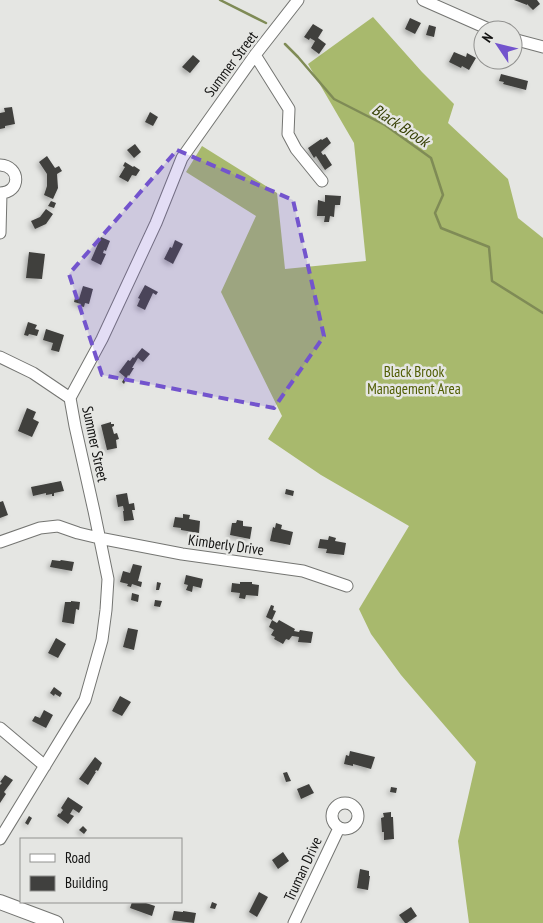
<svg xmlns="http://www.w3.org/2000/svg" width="543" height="923" font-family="'PT Sans Narrow',sans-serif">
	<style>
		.forest { fill: #a8b96d }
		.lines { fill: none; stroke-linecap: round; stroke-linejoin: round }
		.stream { stroke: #7f8b56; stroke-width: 2.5 }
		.building { fill: #40403e; filter: url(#shadow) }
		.minor-casing { stroke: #747572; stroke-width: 13 }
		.major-casing { stroke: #747572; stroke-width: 16 }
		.minor { stroke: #fff; stroke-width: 11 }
		.major { stroke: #fff; stroke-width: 14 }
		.marked { fill: #7354cd; fill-opacity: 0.2; stroke: #7354cd; stroke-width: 4; stroke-dasharray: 10 6; stroke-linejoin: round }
		.labels { text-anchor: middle; stroke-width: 5; stroke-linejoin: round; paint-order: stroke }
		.street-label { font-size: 15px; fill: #121211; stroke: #e5e6e3 }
		.park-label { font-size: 15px; fill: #505d03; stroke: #e5e6e3 }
		.water-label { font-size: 16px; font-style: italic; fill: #364004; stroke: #e5e6e3 }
	</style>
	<defs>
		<filter id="shadow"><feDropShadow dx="-2.5" dy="2.5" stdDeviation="2.5" flood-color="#0004"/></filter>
	</defs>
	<rect width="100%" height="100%" fill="#e5e6e3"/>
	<path class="forest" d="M373,17L422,72L454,104L448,123L508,179L518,218L543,238V923H469L458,841L476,762L401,675L371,634L359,609L409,526L321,475L268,439L282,416L221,292L256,216L186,172L202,146L277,193L285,269L366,261L354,143L308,64Z"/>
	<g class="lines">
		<path class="stream" d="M220,0L266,23
			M285,44L298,57L334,99L385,125L431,158L443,195L435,213L441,228L489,247L492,281L543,313"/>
	</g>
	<path class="building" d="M514,0H537L540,4L533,10L527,4V5Z
		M410,18L421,23L415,34L405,29Z
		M313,24L323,30L318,38L326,44L319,54L311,48L315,41L310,38L309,40L304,37Z
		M429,25L436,27L434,37L426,35Z
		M454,52L466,57L467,53L476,58L469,70L462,66L461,68L449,62Z
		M193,55L200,61L190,73L182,67Z
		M501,74L528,81L526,90L503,84L504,82L499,81Z
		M12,107L15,124L5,126V128L0,129V113L5,112L4,108Z
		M150,112L158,117L153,126L145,122Z
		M327,137L331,143L321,152L323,155L325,154L332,165L325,170L316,156L314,158L308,148L321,139L322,140Z
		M135,144L141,152L134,158L127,150Z
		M47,156L55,168L59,166L62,171L57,174L58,188L53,199L44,195L47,186V174L39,162Z
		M125,162L133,167L134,166L140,170L136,176L132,175L128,182L119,177L125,167L123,166Z
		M325,195L341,196L340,205H335L334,217L330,216L329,222H324L325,216H317L318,200L325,202Z
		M51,201L56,203L54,208L48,206Z
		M46,209L53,214L46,224L35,229L31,221L40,217Z
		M101,237L110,241L106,251L104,250L103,253L106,254L101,265L91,260Z
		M175,240L183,244L173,264L164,259L170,247L172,248Z
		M29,252L45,254L42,279L26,278Z
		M145,285L158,292L156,295L153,293L145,310L137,306L140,299L138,298Z
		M83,286L93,289L89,304L85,303L84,307L80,306L81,304L74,302L75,298L79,299Z
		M28,322L37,325L35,329L39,330L37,336L29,334L28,336L24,335Z
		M46,329L64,335L59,352L51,350L53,343L43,340Z
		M142,348L150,354L143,362L138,358L132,368H134L129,376L128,375L124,384L122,382L125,377L119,372L128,360L130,361L133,357L134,358Z
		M27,408L36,412L33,419L39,422L32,437L18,431Z
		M111,422V424H114V426L112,427L114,434L117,433L119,439L116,440L117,448L107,450L101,425Z
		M61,481L64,491L54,493V496H52V494L46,495V493L33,496L31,487Z
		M286,489L294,491L293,496L285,494Z
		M127,493L129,504L134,503L135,510H132L134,520L124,521L123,511H124L123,506L118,507L116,495Z
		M3,501L8,515L0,518V502Z
		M183,514L190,515L189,519L200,521L199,533L181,530V528L173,527L175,517L183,518Z
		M237,520L243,521V526L252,527L250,539L230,535L232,523H236Z
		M276,523L282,525L281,529L293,532L290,545L270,541L273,527L275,528Z
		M329,536L336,538L335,541L346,543L344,555L326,553L327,549L318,548L320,539L328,540Z
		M52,560L60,561L61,560L74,562L72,571L50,567Z
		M133,564L142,566L138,581L142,582L141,587L132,584L131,587L127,586L128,584L120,582L123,571L130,573Z
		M186,575L203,579L201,588L193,586L192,592L186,590L188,585L184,584Z
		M157,582L161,583L159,590H156Z
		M240,582H252V584L259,585L258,596L246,595L245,599L239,598L240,593L231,592L232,583L240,584Z
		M132,593L139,595L138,602L131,600Z
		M155,600L162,601L160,607L154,606Z
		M71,601L80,602L79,610L76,609L74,624L62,622L65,602H71Z
		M271,605L274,606L273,610L276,611L272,620L266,617Z
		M272,620L277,623L279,620L295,629L294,631L299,632L300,630L313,632L311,643L298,642L299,637L292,636L289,640L286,639L283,644L274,639L275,637L271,635L274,630L269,627Z
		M128,628L138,630L134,650L123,647Z
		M56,638L66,644L58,658L48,653Z
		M54,687L62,693L60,697L55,694L54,696L50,693Z
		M120,696L131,702L122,716L112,711Z
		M44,710L53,715L46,728L32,721L35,716L40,718Z
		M350,751L375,757L371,769L353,764V766L344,764L346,755L349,756Z
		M95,757L102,763L98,771L96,770L95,772H96L88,785L79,779Z
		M287,772L291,781L286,782L283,773Z
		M5,775L13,780L4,792L6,794L0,803V785L2,783L0,782Z
		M309,784L314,793L301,799L297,789Z
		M391,787L397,788L396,793L390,792Z
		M68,797L83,807L79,813L73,809L70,814L74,816L68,824L57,816L59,813L60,814L63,810L61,808Z
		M391,812V817H393L394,839L384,840V832H382L381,818L384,817L383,813Z
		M29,816L32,818L28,825L25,823Z
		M83,826L87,830L84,834L79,830Z
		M283,852L289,861L278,869L272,860Z
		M360,869L369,871V876H370L368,890L357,888Z
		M259,892L268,897L257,917L249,912Z
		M132,902H143L155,906L152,916L130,908Z
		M212,902L217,904L215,909L210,908Z
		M411,907L417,916L407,923H405L399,915Z
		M174,911L183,912V911L196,913L194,923L172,920Z"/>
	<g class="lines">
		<g class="minor-casing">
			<path id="minor" d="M423,0L491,30
				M513,39L543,47
				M255,55L289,109L288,134L296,149L322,181
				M0,165C21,166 21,193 0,193
				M0,233L1,193
				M0,357L33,373L70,398
				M0,542L40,528L58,526L78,533L99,538L182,554L303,571L347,586
				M0,728L45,766
				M332 816a13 13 0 1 1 26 0a13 13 0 1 1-26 0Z
				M0,839L85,700L102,640L106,610L108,579L94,511L75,426L70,398L102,339L156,223L182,158L255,55L298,0
				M294,923L339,828"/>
		</g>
		<g class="major-casing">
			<path id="major" d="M0,902L56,923"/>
		</g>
		<use href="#minor" class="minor"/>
		<use href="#major" class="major"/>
	</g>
	<path class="marked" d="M177,150L293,200L324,336L274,408L102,375L69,274Z"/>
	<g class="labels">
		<g class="street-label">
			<text transform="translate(231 64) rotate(-53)" y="5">Summer Street</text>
			<text transform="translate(95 444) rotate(78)" y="5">Summer Street</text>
			<text transform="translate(226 545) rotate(8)" y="5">Kimberly Drive</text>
			<text transform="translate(303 869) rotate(-65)" y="5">Truman Drive</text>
		</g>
		<g class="park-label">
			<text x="414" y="377">Black Brook<tspan x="414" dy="17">Management Area</tspan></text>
		</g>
		<g class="water-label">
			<text transform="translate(401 125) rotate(33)" y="6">Black Brook</text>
		</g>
	</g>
	<rect x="20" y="838" width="162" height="65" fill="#e5e6e3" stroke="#91918f"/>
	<rect x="30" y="854" width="25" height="8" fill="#ffffff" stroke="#91918f"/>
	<text x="65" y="863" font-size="15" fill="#121211">Road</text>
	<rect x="30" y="876" width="25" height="15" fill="#40403e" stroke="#91918f"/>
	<text x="65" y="888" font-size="15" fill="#121211">Building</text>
	<g transform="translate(498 45) rotate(305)"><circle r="24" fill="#e5e6e3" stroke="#91918f"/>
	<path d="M0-4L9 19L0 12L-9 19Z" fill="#7354cd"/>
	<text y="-8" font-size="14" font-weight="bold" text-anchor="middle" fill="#121211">N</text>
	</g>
</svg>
